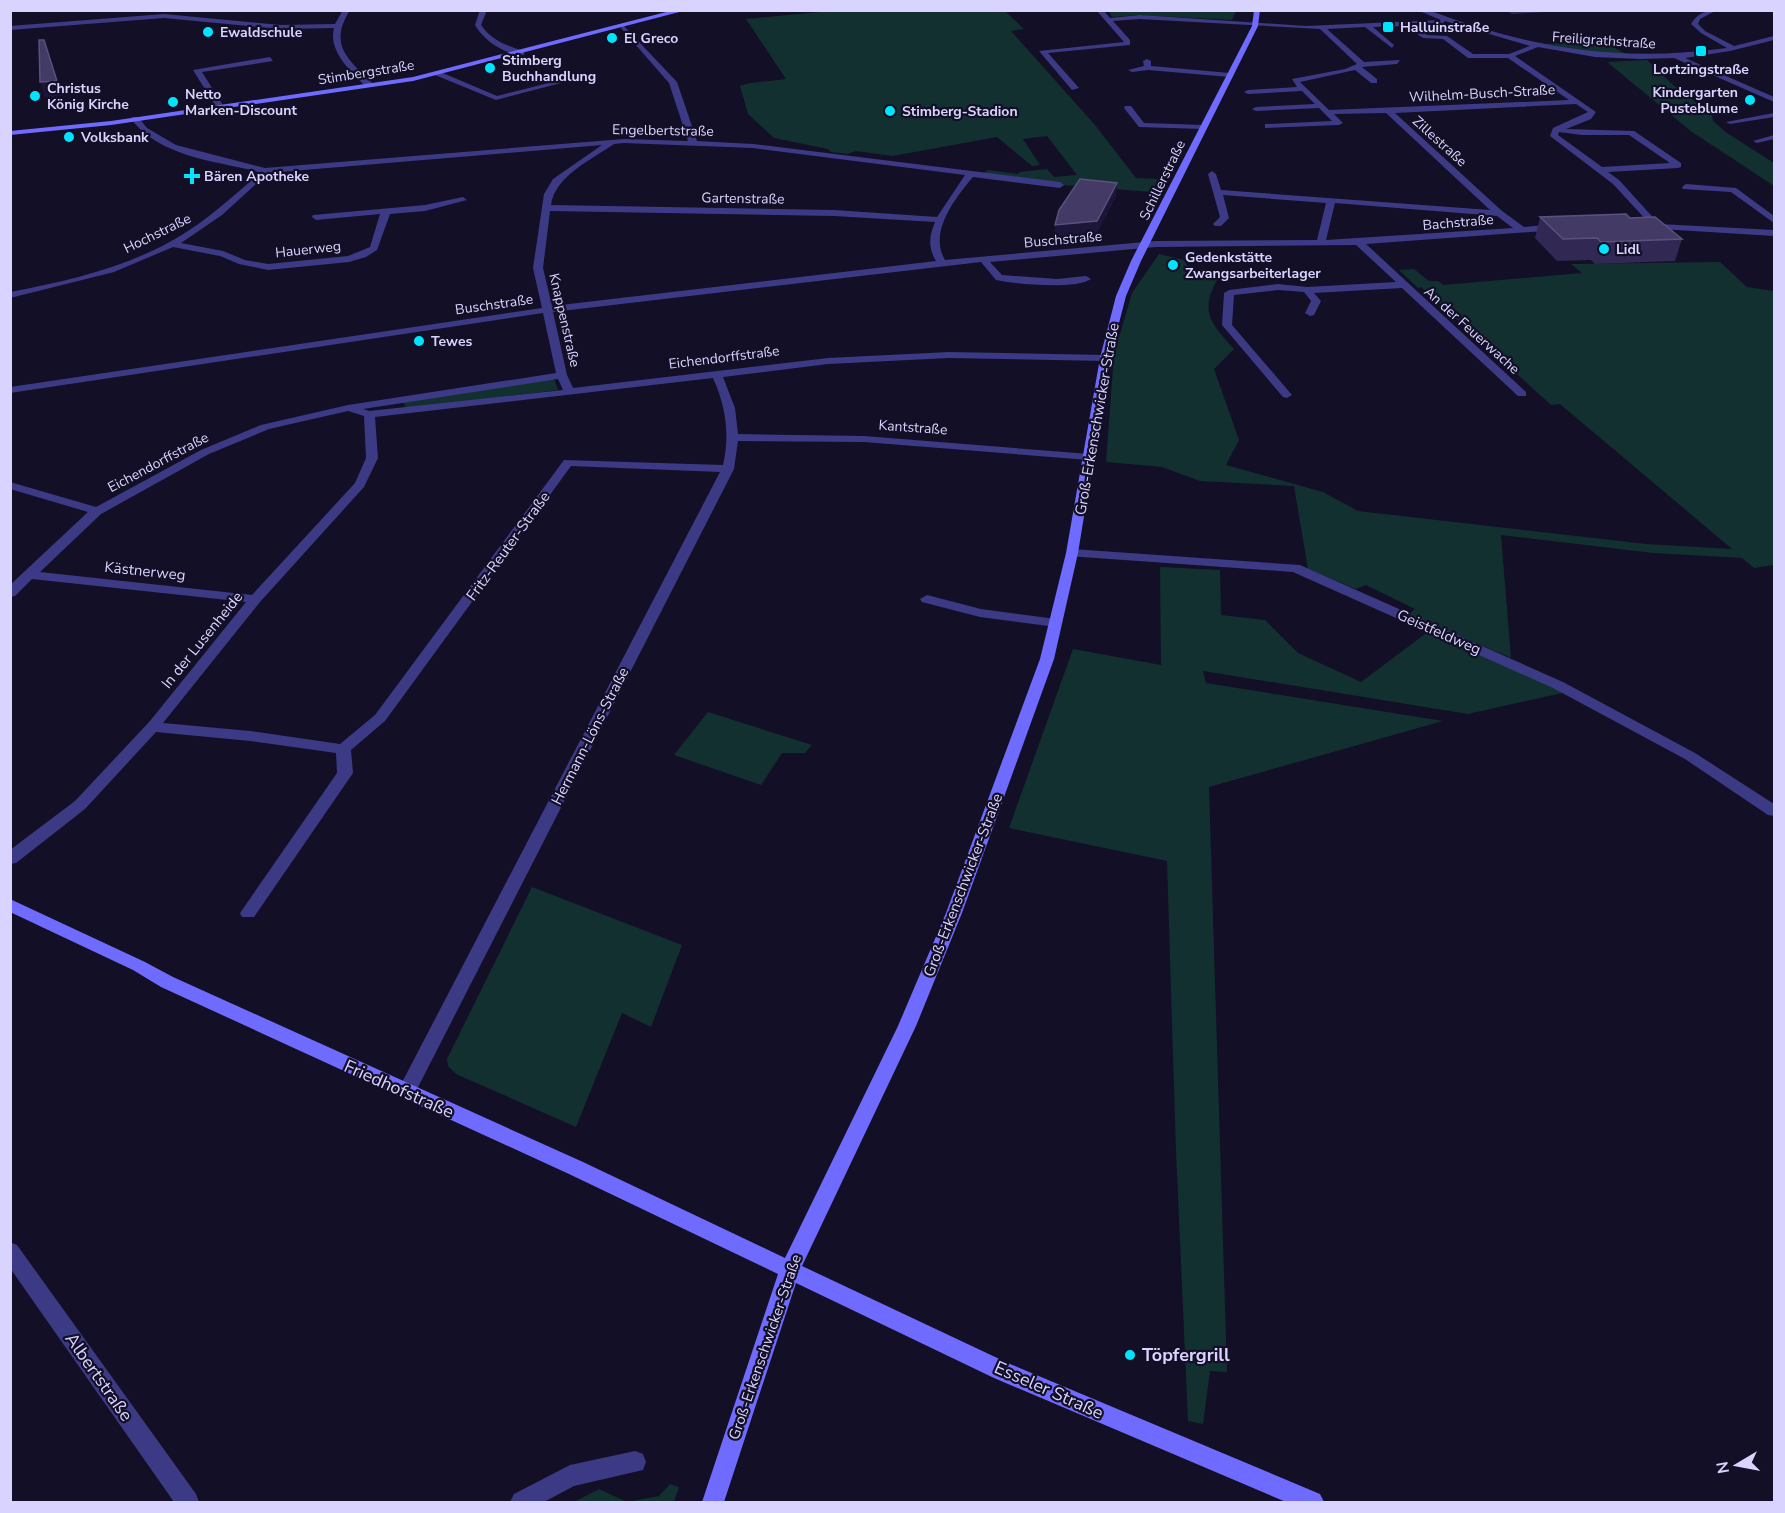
<svg xmlns="http://www.w3.org/2000/svg" width="1785" height="1513" font-family="'Nunito Sans',sans-serif">
	<style>
		.green { fill: #12302f }
		.lines { fill: none; stroke-linecap: round; stroke-linejoin: round }
		.street { fill: #3d3a85; fill-rule: evenodd }
		.secondary { fill: #6f6bff; fill-rule: evenodd }
		.wall { fill: #312854 }
		.shaded-wall { fill: #1d163a }
		.building { fill: #433a66; stroke: #5a527e; stroke-width: 1.5 }
		.poi-dot { fill: #00e5ff; stroke: #130f26; stroke-width: 2 }
		.labels { text-anchor: middle; stroke-width: 4.5; stroke-linejoin: round; paint-order: stroke }
		.far-poi-label { font-size: 14px; font-weight: bold; fill: #d9d4ff; stroke: #130f26; text-anchor: start }
		.far-street-label { font-size: 14px; fill: #d9d4ff; stroke: #130f26 }
		.street-label { font-size: 15px; fill: #d9d4ff; stroke: #130f26 }
		.near-street-label { font-size: 18px; fill: #d9d4ff; stroke: #130f26 }
		.near-poi-label { font-size: 18px; font-weight: bold; fill: #d9d4ff; stroke: #130f26; text-anchor: start }
	</style>
	<rect width="100%" height="100%" fill="#130f26"/>
	<path class="green" d="M1131,10L1133,12L1236,11L1232,20L1138,15L1112,17L1109,11Z
		M830,11H1005L1024,29L1011,31L1095,125L1136,178L1158,179L1152,192L1062,185L983,173L988,170L1018,174L1020,172L1047,169L1054,177L1077,175L1047,136L1023,139L1040,165L1032,166L997,137L893,156L856,151L848,154L831,152L828,149L774,138L748,114L740,86L750,83L786,79L746,19Z
		M1603,41L1626,54L1590,52L1542,44Z
		M1647,60L1672,84L1712,115L1713,121L1727,133L1774,163V186L1692,132L1607,62Z
		M1159,254L1184,260L1193,277L1217,280C1199,313 1212,324 1234,349L1214,369L1239,440L1226,465L1323,492L1358,511L1646,544L1732,549L1560,404L1551,405L1421,287L1418,288L1399,270L1414,269L1429,281H1438L1443,285L1582,273L1571,264L1720,262L1747,287L1774,291V565L1754,568L1742,558L1653,553L1501,535L1511,658L1409,614L1415,609L1366,585L1356,589L1308,569L1294,486L1200,481L1162,467L1106,462L1114,354L1132,293Z
		M554,379L558,390L406,409L403,401Z
		M1160,567L1220,570L1221,615L1265,620L1298,653L1361,682L1429,631L1567,692L1468,714L1203,671L1206,683L1443,721L1209,787L1227,1372L1210,1371L1203,1424L1188,1421L1176,1151L1167,861L1009,828L1073,649L1161,665Z
		M708,712L812,745L805,753H782L761,785L674,755Z
		M532,887L682,945L651,1027L622,1013L576,1127L456,1074L448,1066L447,1059Z
		M670,1484L679,1487L674,1502H574L599,1489L627,1502L659,1496Z"/>
	<g class="lines">
		<path class="street" d="M343,10H350C328,45 348,59 372,83V87H366C351,71 328,52 334,28L281,29L164,18L10,30V26L164,14L281,25L335,24Z
			M480,10H487L481,25C491,40 507,46 524,51V55C505,55 484,41 475,25Z
			M1096,10H1103L1110,18L1140,15L1306,26L1441,20L1417,10H1428C1530,48 1618,63 1727,48L1701,33L1691,24C1697,14 1705,10 1717,10L1700,19L1698,24L1705,31L1734,46L1774,36V40L1730,51L1685,58L1774,97V102L1674,58L1640,59L1595,57L1538,47L1515,56L1596,112L1591,119L1566,129L1634,131L1681,163V167L1678,168L1608,172L1619,180L1659,224L1774,230V236L1644,228V224L1649,223L1613,184L1550,136L1553,128L1588,112L1576,104L1395,113L1502,211L1524,227L1557,224L1562,227L1557,230L1366,244L1526,392V396H1518L1402,288L1314,293L1321,301L1314,315L1310,316L1305,313L1311,301L1304,292L1278,290L1234,295L1232,325L1292,395L1287,398L1283,397L1222,325L1224,293L1229,290L1278,284L1307,287L1396,282L1356,245L1156,247L990,262L1002,275L1057,279L1086,276L1091,279C1075,290 1015,284 996,280L981,262L553,312L567,375L573,388L828,358L949,352L1105,355L1110,358L1105,361L949,358L828,364L723,377L735,408L738,434L864,436L1089,454L1095,457L1089,460L864,442L738,441L734,469L413,1097L406,1099L399,1097L397,1092L720,472L571,466L385,721L351,750L353,773L254,917H242L240,913L337,773L336,753L250,741L156,732L85,809L16,863L10,864V850L75,801L150,721L246,602L32,579L15,596L10,597V585L88,512L10,489V482L96,507L201,450L261,425L348,405L556,373L543,313L10,393V387L542,308L533,268L544,194L553,179L602,145L268,173L222,215L181,243L223,251L245,260L268,264L348,256L370,247L380,214L316,220L312,217L313,215L425,205L463,197L467,200L425,211L390,214L377,250L366,257L349,262L268,270L239,264L220,256L173,247L114,272L10,298V292C68,281 129,267 180,236C209,219 233,196 259,174L256,171C213,161 159,156 131,119L132,117H138L147,128L176,145L265,168L624,139L688,141L669,83L621,28L623,25L677,82L697,141L753,144L1060,182L1064,185L1060,188L973,177C956,197 928,232 945,260L1156,241L1317,240L1326,203L1223,195L1229,218L1221,226H1215L1213,224L1220,217L1208,174L1212,171L1216,174L1221,190L1490,210L1386,113L1334,114L1343,123L1339,125L1265,128V124H1268L1332,121L1319,108L1256,111L1252,109L1256,107L1315,104L1302,91L1248,94L1244,92L1248,90L1297,87L1292,79L1345,69L1357,64L1320,29L1140,19L1113,21L1130,40V45L1048,53L1079,88L1072,90L1039,51L1124,42ZM1445,21L1530,46L1509,54H1473L1447,36L1427,35L1413,25L1442,24ZM1405,26L1423,38L1443,39L1468,58H1508L1569,100L1329,110L1300,82L1355,70L1371,83H1377V79L1362,67L1397,64L1400,60L1364,62L1327,29L1365,27L1392,48L1394,45L1373,27ZM1559,132L1582,135H1629L1670,163L1602,167L1558,135ZM624,143L753,148L965,175L937,217L834,210L551,205C555,176 591,160 614,144ZM1335,203L1497,216L1513,228L1326,240ZM550,211L834,216L935,222C929,236 928,248 936,261L552,306L543,268ZM713,378C726,407 730,435 723,465L564,460L375,715L340,744L250,731L163,723L260,602L364,487L378,458L375,417ZM558,379L563,390L369,411L363,409ZM348,411L364,416L366,458L355,483L252,595L40,572L101,514L209,454L269,429Z
			M270,57L273,61L202,72L224,107L220,109L216,107L193,70Z
			M1147,59L1151,61V66L1230,73L1234,75L1230,77L1148,70L1132,72L1128,70L1144,66L1143,61Z
			M438,71L497,96L580,75L584,77L496,100L435,75Z
			M1125,106H1131L1144,123L1203,125L1207,127L1203,129L1139,127L1124,108Z
			M1774,113V117L1730,124L1726,122Z
			M1774,135V139L1757,143L1753,141Z
			M1686,184L1736,188L1774,216V223L1731,192L1683,189L1682,187Z
			M1072,549L1300,565L1563,682L1695,753L1774,804V816L1768,815L1685,759L1553,688L1293,572L1068,556L1066,553L1068,550Z
			M927,595L981,609L1056,619L1063,623L1056,627L980,617L922,602L920,599Z
			M10,1242L17,1245L196,1494L199,1502H174L10,1268Z
			M635,1451L643,1454L646,1462L643,1470L574,1486L544,1502H510L514,1494L570,1465Z"/>
		<path class="secondary" d="M674,10H687L413,81L111,125L10,135V131L111,121L413,77Z
			M1254,10H1260L1258,26L1141,261L1126,296L1110,358L1078,553L1054,659L962,913L916,1026L802,1266L1010,1364L1320,1494L1324,1502H1286L994,1378L796,1283L724,1502H702L778,1274L569,1174L161,987L133,970L10,912V899L145,962L173,977L583,1162L785,1258L898,1026L946,913L1040,659L1066,553L1100,358L1116,296L1131,261L1252,26Z"/>
	</g>
	<path class="wall" d="M1506,10H1563V11L1512,14Z
		M1540,217L1630,218L1682,239L1675,261L1595,264L1591,260L1557,261L1535,238Z"/>
	<path class="shaded-wall" d="M57,81L62,96L45,98L40,82Z
		M1117,183L1116,197L1096,235L1054,239L1055,225Z"/>
	<path class="building" d="M39,40H44L57,81L40,82Z
		M1080,179L1117,183L1097,221L1055,225L1059,210Z
		M1626,214L1630,218L1655,217L1682,239L1601,242L1597,238L1563,239L1540,217Z"/>
	<g class="poi-dot">
		<rect x="1382" y="21" width="12" height="12" rx="3"/>
		<circle cx="208" cy="32" r="6"/>
		<circle cx="612" cy="38" r="6"/>
		<rect x="1695" y="45" width="12" height="12" rx="3"/>
		<circle cx="490" cy="68" r="6"/>
		<circle cx="35" cy="96" r="6"/>
		<circle cx="1750" cy="100" r="6"/>
		<circle cx="173" cy="102" r="6"/>
		<circle cx="890" cy="111" r="6"/>
		<circle cx="69" cy="137" r="6"/>
		<path d="M189 167h6v6h6v6h-6v6h-6v-6h-6v-6h6z"/>
		<circle cx="1604" cy="249" r="6"/>
		<circle cx="1173" cy="265" r="6"/>
		<circle cx="419" cy="341" r="6"/>
		<circle cx="1130" cy="1355" r="6"/>
	</g>
	<g class="labels">
		<g class="far-poi-label">
			<text x="1400" y="32">Halluinstraße</text>
			<text x="220" y="37">Ewaldschule</text>
			<text x="624" y="43">El Greco</text>
			<text x="502" y="65">Stimberg<tspan x="502" dy="16">Buchhandlung</tspan></text>
			<text x="1701" y="74" text-anchor="middle">Lortzingstraße</text>
			<text x="47" y="93">Christus<tspan x="47" dy="16">König Kirche</tspan></text>
			<text x="1738" y="97" text-anchor="end">Kindergarten<tspan x="1738" dy="16">Pusteblume</tspan></text>
			<text x="185" y="99">Netto<tspan x="185" dy="16">Marken-Discount</tspan></text>
			<text x="902" y="116">Stimberg-Stadion</text>
			<text x="81" y="142">Volksbank</text>
			<text x="204" y="181">Bären Apotheke</text>
			<text x="1616" y="254">Lidl</text>
			<text x="1185" y="262">Gedenkstätte<tspan x="1185" dy="16">Zwangsarbeiterlager</tspan></text>
			<text x="431" y="346">Tewes</text>
		</g>
		<g class="far-street-label">
			<text transform="translate(1604 40) rotate(4)" y="5">Freiligrathstraße</text>
			<text transform="translate(366 72) rotate(-9)" y="5">Stimbergstraße</text>
			<text transform="translate(1482 93) rotate(-3)" y="5">Wilhelm-Busch-Straße</text>
			<text transform="translate(663 130) rotate(1)" y="5">Engelbertstraße</text>
			<text transform="translate(1440 141) rotate(42)" y="5">Zillestraße</text>
			<text transform="translate(1162 180) rotate(-64)" y="5">Schillerstraße</text>
			<text transform="translate(743 198) rotate(1)" y="5">Gartenstraße</text>
			<text transform="translate(1458 222) rotate(-5)" y="5">Bachstraße</text>
			<text transform="translate(157 233) rotate(-26)" y="5">Hochstraße</text>
			<text transform="translate(1063 239) rotate(-5)" y="5">Buschstraße</text>
			<text transform="translate(308 249) rotate(-6)" y="5">Hauerweg</text>
			<text transform="translate(494 304) rotate(-8)" y="5">Buschstraße</text>
			<text transform="translate(565 320) rotate(77)" y="5">Knappenstraße</text>
			<text transform="translate(1472 330) rotate(42)" y="5">An der Feuerwache</text>
			<text transform="translate(724 357) rotate(-7)" y="5">Eichendorffstraße</text>
			<text transform="translate(913 427) rotate(4)" y="5">Kantstraße</text>
			<text transform="translate(158 462) rotate(-28)" y="5">Eichendorffstraße</text>
		</g>
		<g class="street-label">
			<text transform="translate(1097 419) rotate(-80)" y="5">Groß-Erkenschwicker-Straße</text>
			<text transform="translate(508 546) rotate(-54)" y="5">Fritz-Reuter-Straße</text>
			<text transform="translate(145 571) rotate(6)" y="5">Kästnerweg</text>
			<text transform="translate(1439 632) rotate(24)" y="5">Geistfeldweg</text>
			<text transform="translate(202 640) rotate(-51)" y="5">In der Lusenheide</text>
			<text transform="translate(590 736) rotate(-63)" y="5">Hermann-Löns-Straße</text>
			<text transform="translate(963 885) rotate(-69)" y="5">Groß-Erkenschwicker-Straße</text>
			<text transform="translate(765 1347) rotate(-71)" y="5">Groß-Erkenschwicker-Straße</text>
		</g>
		<g class="near-street-label">
			<text transform="translate(399 1089) rotate(24)" y="6">Friedhofstraße</text>
			<text transform="translate(99 1377) rotate(55)" y="6">Albertstraße</text>
			<text transform="translate(1049 1390) rotate(24)" y="6">Esseler Straße</text>
		</g>
		<g class="near-poi-label">
			<text x="1142" y="1361">Töpfergrill</text>
		</g>
	</g>
	<rect width="1785" height="1513" fill="none" stroke="#d9d4ff" stroke-width="24"/>
	<g transform="translate(1737 1465) rotate(260)" stroke="#130f26" stroke-width="4.5" paint-order="stroke">
	<path d="M0-4.5L10 22L0 15L-10 22Z" fill="#d9d4ff"/>
	<text y="-9" font-size="16" font-weight="bold" text-anchor="middle" fill="#d9d4ff">N</text>
	</g>
</svg>
